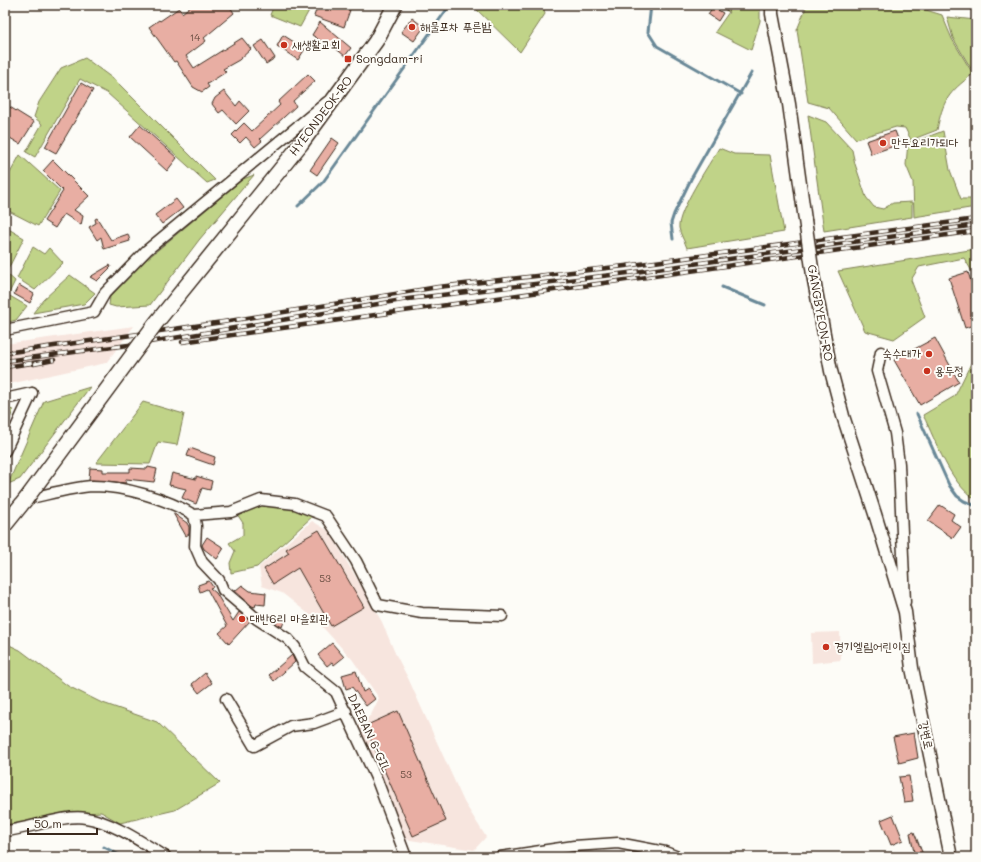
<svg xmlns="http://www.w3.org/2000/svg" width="981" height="862" font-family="Mali,'Poor Story',sans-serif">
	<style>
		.built { fill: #f7e5de }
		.green { fill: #c0d388; stroke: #7e7e53 }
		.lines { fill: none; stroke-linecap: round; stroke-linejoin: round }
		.stream { stroke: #698897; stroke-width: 3 }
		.building { fill: #e8aea3; stroke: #3b2a1e }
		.minor-casing { stroke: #3b2a1e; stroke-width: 13 }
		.tertiary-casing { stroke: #3b2a1e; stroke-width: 15 }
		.secondary-casing { stroke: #3b2a1e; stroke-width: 17 }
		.minor { stroke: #fdfcf7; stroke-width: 10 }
		.tertiary { stroke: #fdfcf7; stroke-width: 12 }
		.secondary { stroke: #fdfcf7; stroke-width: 14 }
		.rail-casing { stroke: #3b2a1e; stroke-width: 4.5 }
		.rail { stroke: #fdfcf7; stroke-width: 3; stroke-dasharray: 9; stroke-linecap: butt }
		.tertiary-bridge-casing { stroke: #3b2a1e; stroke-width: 15; stroke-linecap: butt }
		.secondary-bridge-casing { stroke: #3b2a1e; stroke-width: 17; stroke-linecap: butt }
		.tertiary-bridge { stroke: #fdfcf7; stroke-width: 12 }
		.secondary-bridge { stroke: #fdfcf7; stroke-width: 14 }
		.poi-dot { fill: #c8321e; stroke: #fdfcf7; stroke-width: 1.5 }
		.labels { text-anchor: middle; stroke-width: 4; stroke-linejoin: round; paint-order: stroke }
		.number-label { font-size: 10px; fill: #664b3f }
		.poi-label { font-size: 12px; fill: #3b2a1e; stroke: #fdfcf7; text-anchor: start }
		.street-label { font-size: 12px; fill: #3b2a1e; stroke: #fdfcf7 }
	</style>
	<rect width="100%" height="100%" fill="#fdfcf7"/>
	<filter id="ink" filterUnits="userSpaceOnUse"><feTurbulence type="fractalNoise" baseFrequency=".025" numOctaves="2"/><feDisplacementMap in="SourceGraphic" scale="8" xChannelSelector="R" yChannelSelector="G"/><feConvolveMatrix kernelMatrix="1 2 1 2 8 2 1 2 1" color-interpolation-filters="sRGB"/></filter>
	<g filter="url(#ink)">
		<path class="built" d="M134,326L106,363L5,385V344Z
			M312,521L329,531L382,622L395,653L408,678L464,802L486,837L474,850L404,839L358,725L371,715L379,698L352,659L315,619L282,593L262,586L259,567Z
			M840,632L841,660L812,663L811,633Z"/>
		<path class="green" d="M274,5H312L300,27L270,15Z
			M472,5H543L545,14L520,52Z
			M717,5H760V21L751,50L715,32L729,12Z
			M807,5H910L942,15L952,39L973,74C948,93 943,100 937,130L911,140L905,128L896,127L856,139L829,108L808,102L797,30Z
			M947,17L976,20V77L953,38Z
			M85,58L116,81L215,180L207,183L107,93L80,79L35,157L26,152L42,124L34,117L39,102L61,68Z
			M808,115L826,122L852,150L855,164L866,197L874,207L883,209L893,203L912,202V217L824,231Z
			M943,131L950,170L961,199H976V207L914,217L913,182L906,165L908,142L922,139Z
			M719,148L734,154L770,155L784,232L687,248C685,242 680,234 679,228C677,212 710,163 719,148Z
			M20,155L60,191L38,226L5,209V182Z
			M254,175L199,240L150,305L116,307L109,305L110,297L147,259L243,179Z
			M5,227L24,238L6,273L15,281L8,295L27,306L16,320L5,323Z
			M33,247L44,254L49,248L63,263L35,290L17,278Z
			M976,249V278L964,258L919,267L911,280L925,317L894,339L865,331L838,271Z
			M70,275L95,293L84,304L33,313L43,300Z
			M976,353V500C949,482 937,443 923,415L955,396Z
			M90,387L20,479L8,484L44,401Z
			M143,402L184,414L177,445L158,442L150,464L96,463Z
			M7,408L13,410L5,434V409Z
			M261,503L295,507L314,515L257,567L231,573L230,563L235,551L229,543L243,535V523L237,514Z
			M5,643L20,650L68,686L100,702L157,722L220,783L175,810L120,823L101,812L56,815L24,824L5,825Z"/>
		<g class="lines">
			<path class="stream" d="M651,5L648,32L657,46L741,94
				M793,6L794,5
				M298,206L323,182L450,5
				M673,239L671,223L674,214L691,179L752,72
				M722,287L765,305
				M917,414L949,485L957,496L964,501L976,506
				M104,847L123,857"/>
		</g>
		<path class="building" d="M192,5H229L234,13L204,38L206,41L186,56L194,68L242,38L251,49L239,60L223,69L226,72L207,84L209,87L202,92L193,87L176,61L174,62L149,27L159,20L160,21L179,8L182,13Z
			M318,5H335L350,10L344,27L314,16Z
			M713,7L723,13L718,21L708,14Z
			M412,18L424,27L414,41L401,32Z
			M320,22L351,48L345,56L329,43L327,45L312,35Z
			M283,35L305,49L298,60L277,46Z
			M263,40L275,58L266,64L254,46Z
			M308,74L315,81L293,101L296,106L260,139L262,141L255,147L246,137L240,143L232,135L244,123L252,131L280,105L278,102Z
			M81,83L93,90L56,153L45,147Z
			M224,91L236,106L240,101L249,111L236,124L223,110L219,113L212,104L215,98Z
			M5,104L34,122L20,144L5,135Z
			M140,125L177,158L167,171L130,137Z
			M895,131L900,144L871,154L866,141Z
			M332,138L339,143L317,175L310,170Z
			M53,160L89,196L74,210L83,216L81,225L64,214L55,228L44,221L63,191L43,171Z
			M176,199L183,208L162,224L155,215Z
			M97,218L111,240L128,234L130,241L104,249L101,237L97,240L89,227L96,223L95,219Z
			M110,265L111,267L97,281L90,277Z
			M968,272L974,291L976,290V324L965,328L949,278Z
			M19,285L34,294L30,303L14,294Z
			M935,338L959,382L920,405L894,360Z
			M190,448L215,457L213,465L187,456Z
			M148,467L157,469L154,482L126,479V483L89,480L90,468L103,469V472H130V468L147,469Z
			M172,473L196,479V476L212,481L210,490L202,488L196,504L182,498L186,489L169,485Z
			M940,505L954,514L951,520L961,527L953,538L928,521Z
			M173,513L187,523L189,527V534L186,536Z
			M319,530L364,607L331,626L298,568L273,584L264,569L289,553L286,549Z
			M207,537L224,548L217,559L204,549L202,545Z
			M209,581L213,587L210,588L216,593L233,621L239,612L250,621L229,644L219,633L227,626L207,589L200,592L198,585Z
			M242,585L250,591L266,593L265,605L256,604L255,607L252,606L235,591Z
			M273,615L285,619L282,627L270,620Z
			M332,643L344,657L334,665L332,662L327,666L318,655Z
			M292,655L295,662L274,681L269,675Z
			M356,671L363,692L368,689L375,699L366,706L352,687L346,689L342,675Z
			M205,673L212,683L199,693L192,684Z
			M398,711L446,821L413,836L365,726Z
			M914,733L918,758L899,763L893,737Z
			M909,776L913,801L904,802L899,777Z
			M893,815L903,840L891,845L881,820Z
			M914,832L924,857H915L910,833Z"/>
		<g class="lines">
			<g class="minor-casing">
				<path id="minor" d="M5,330L94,312L105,293L147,250L327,102
					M881,352L877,371L895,433L899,464L905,602
					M5,399L32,393
					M5,451L32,393
					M26,499C46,495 73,487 93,486C124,486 167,499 194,515L196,526L195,546L202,562L219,580L223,590L257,619L288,639L295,647L305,667L336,692L377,780L406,857
					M194,515L231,512L261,500L295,504L326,516L356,561L378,605L422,613L502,616
					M226,699L254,746L291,726L314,723L346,711
					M5,831C29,829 64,814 86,818C111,821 145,844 166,857
					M500,857L574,846L618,843L665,852L678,857"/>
			</g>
			<g class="tertiary-casing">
				<path id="tertiary" d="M772,5V14L789,104L805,220
					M813,275L831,371L843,416L875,514L905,612L912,668L951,857"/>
			</g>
			<g class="secondary-casing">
				<path id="secondary" d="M253,203L301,144L376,41L395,5
					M5,525L26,499"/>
			</g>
			<use href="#minor" class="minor"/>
			<use href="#tertiary" class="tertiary"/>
			<use href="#secondary" class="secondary"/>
			<g class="rail-casing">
				<path id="rail" d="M182,342L976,231
					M5,353L223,322L438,287L625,266L976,219
					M5,361L144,343L408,299L628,273L976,225
					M34,364L54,360
					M5,367L39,362"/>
			</g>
			<use href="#rail" class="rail"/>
			<g class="tertiary-bridge-casing">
				<path id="tertiary-bridge" d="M805,220L813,275"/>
			</g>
			<g class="secondary-bridge-casing">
				<path id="secondary-bridge" d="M26,499L156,323L253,203"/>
			</g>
			<use href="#tertiary-bridge" class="tertiary-bridge"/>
			<use href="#secondary-bridge" class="secondary-bridge"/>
		</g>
	</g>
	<g class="poi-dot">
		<circle cx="412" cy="27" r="4"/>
		<circle cx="284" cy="45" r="4"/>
		<rect x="344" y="55" width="8" height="8" rx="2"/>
		<circle cx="883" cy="143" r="4"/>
		<circle cx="929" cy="354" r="4"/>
		<circle cx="927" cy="371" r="4"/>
		<circle cx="242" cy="619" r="4"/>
		<circle cx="826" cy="647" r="4"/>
	</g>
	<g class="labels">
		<g class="number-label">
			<text x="195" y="41">14</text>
			<text x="325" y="582">53</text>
			<text x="406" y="778">53</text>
		</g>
		<g class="poi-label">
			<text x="420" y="31">해물포차 푸른밤</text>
			<text x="292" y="49">새생활교회</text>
			<text x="356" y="63">Songdam-ri</text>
			<text x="891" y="147">만두요리가되다</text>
			<text x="921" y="358" text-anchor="end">숙수대가</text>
			<text x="935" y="375">용두정</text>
			<text x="250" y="623">대반6리 마을회관</text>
			<text x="834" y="651">경기엘림어린이집</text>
		</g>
		<g class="street-label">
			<text transform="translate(321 116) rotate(-53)" y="4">HYEONDEOK-RO</text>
			<text transform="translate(820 313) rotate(80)" y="4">GANGBYEON-RO</text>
			<text transform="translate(369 733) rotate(65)" y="4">DAEBAN 6-GIL</text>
			<text transform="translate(926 735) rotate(79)" y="4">강변로</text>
		</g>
	</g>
	<rect width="981" height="862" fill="none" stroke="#fdfcf7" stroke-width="20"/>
	<rect x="10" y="10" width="961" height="842" fill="none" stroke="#3b2a1e" stroke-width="1.5" filter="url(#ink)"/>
	<path d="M28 828v6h69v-6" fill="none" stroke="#3b2a1e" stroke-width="2"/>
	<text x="34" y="828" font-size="12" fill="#3b2a1e" stroke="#fdfcf7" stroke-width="3" paint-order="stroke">50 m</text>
</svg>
